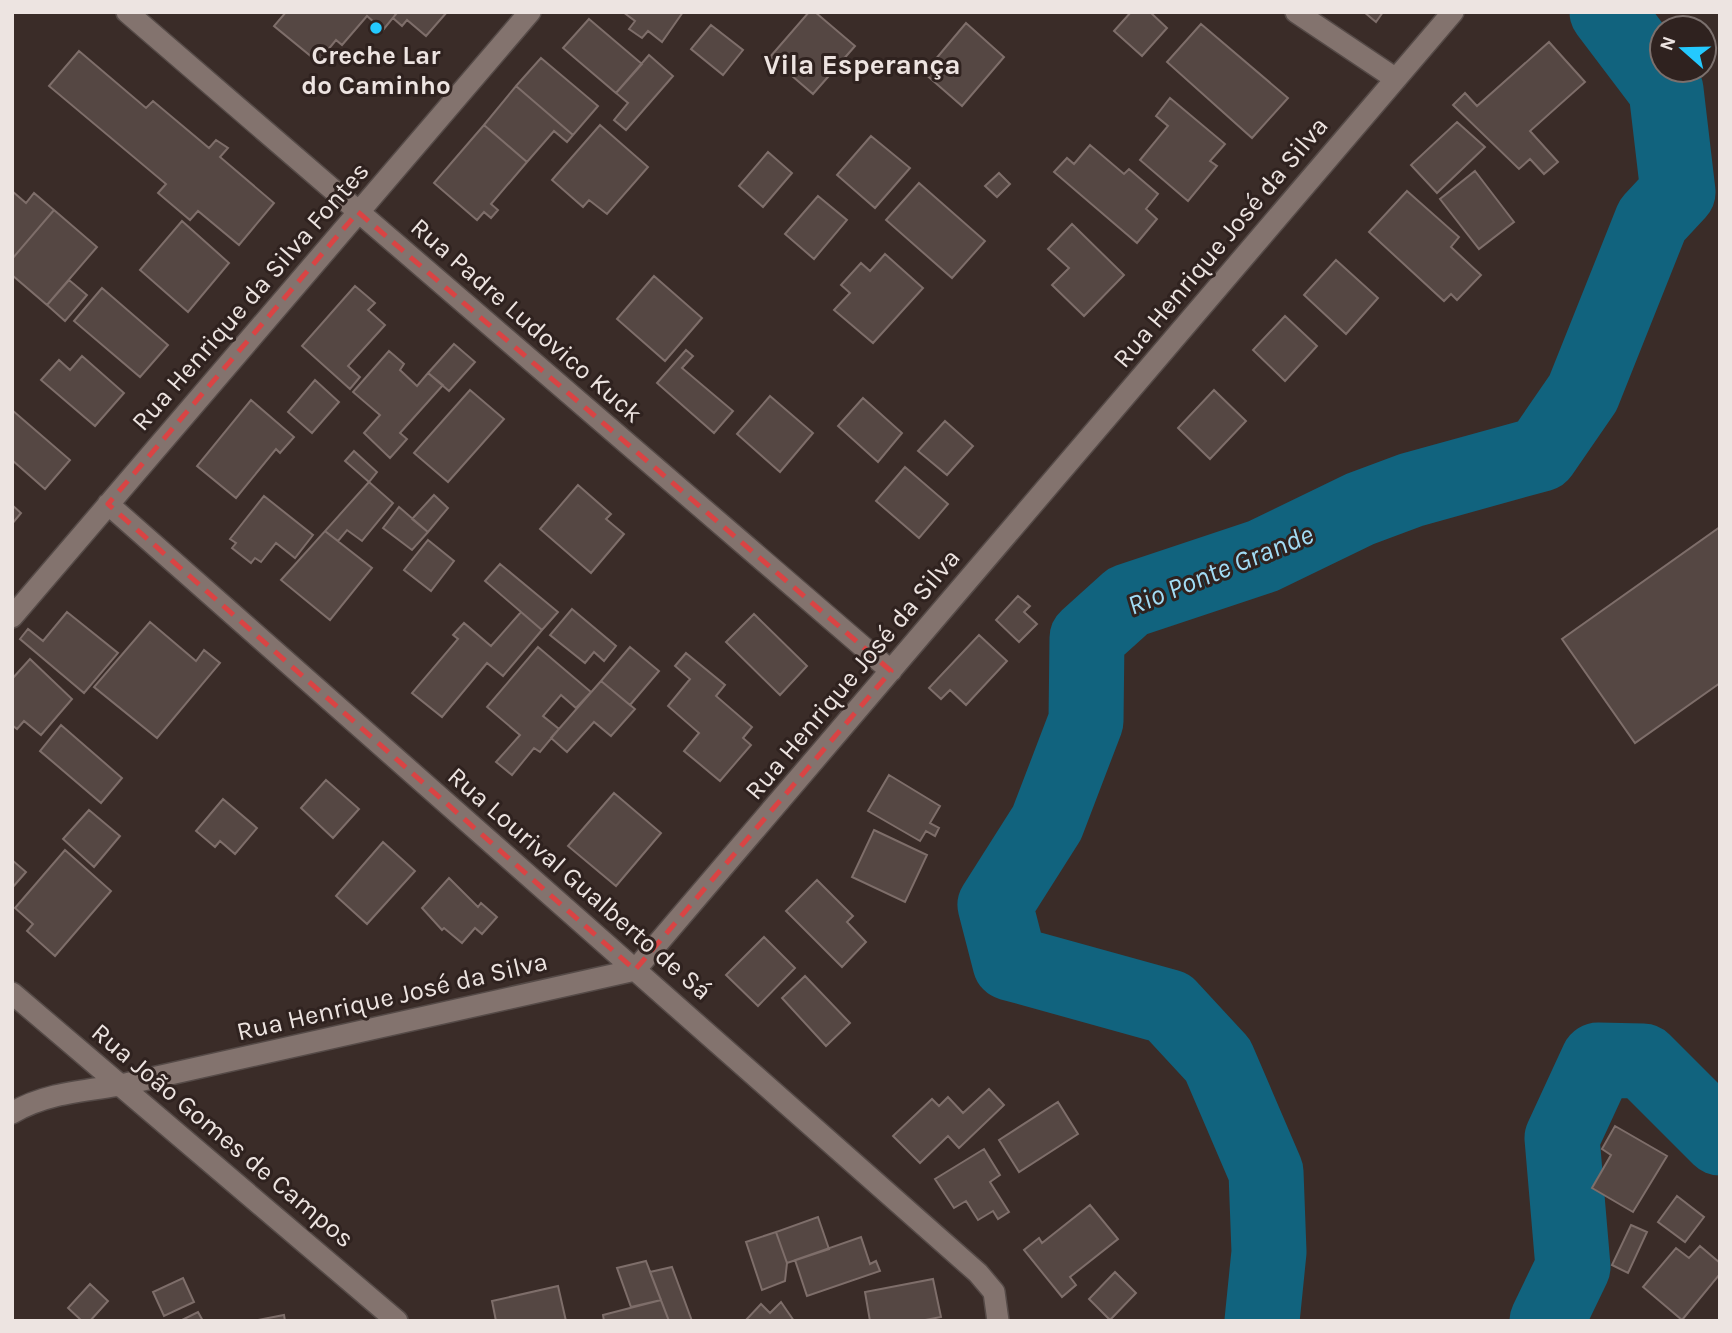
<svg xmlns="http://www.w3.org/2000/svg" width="1732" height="1333" font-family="Karla,sans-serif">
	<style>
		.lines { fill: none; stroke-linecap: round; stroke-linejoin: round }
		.river { stroke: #11637e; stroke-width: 75 }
		.building { fill: #554743; stroke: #7e6e6a; stroke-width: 2 }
		.street-casing { stroke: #554a47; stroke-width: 24 }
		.street { stroke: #83736e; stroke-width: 21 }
		.marked { fill: none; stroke: #d94444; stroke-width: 5; stroke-dasharray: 14 9; stroke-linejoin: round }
		.poi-dot { fill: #24c9fe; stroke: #2f221f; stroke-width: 2.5 }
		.labels { text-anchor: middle; stroke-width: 6; stroke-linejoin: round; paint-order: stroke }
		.poi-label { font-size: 26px; font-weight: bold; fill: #ede4e1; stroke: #2f221f }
		.street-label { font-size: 26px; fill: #ede4e1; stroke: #2f221f }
		.neighbourhood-label { font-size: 28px; font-weight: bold; fill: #ede4e1; stroke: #2f221f }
		.water-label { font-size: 28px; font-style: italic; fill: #a2dcf5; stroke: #2f221f }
	</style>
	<rect width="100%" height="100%" fill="#3a2c28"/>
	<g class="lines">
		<path class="river" d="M1262,1321L1269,1252L1266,1172L1218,1060L1169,1007L1010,963L995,905L1047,823L1086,721L1087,638L1128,601L1263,556L1360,509L1411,490L1541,454L1583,393L1652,220L1678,192L1666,90L1607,12
			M1547,1321L1573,1267L1562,1138L1598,1060L1643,1061L1720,1138"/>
	</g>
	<path class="building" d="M286,12H397V13L383,30L367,16L342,45L336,40L318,62L274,26Z
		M447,12L426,36L407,20L402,26L393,18L397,12Z
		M623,12H683L662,42L648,31L642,38L629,29L635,21Z
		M809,12H815L855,46L813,94L770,57Z
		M1131,12H1150L1167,28L1142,56L1114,31Z
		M1364,12H1383L1376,22Z
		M589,19L642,64L616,93L563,48Z
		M966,23L1004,57L962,106L924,73Z
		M1201,24L1288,98L1252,138L1167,62Z
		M711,25L743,50L723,75L691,49Z
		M1549,42L1585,82L1530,131L1558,162L1544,174L1530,159L1519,169L1453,105L1465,93L1477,106Z
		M79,51L146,108L153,101L209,148L216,140L228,148L220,157L274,203L239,245L198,211L190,220L158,193L166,184L49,86Z
		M649,55L673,76L626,130L614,120L628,103L616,93Z
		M541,58L598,106L573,135L516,86Z
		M516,86L573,135L567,142L554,131L527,162L484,125Z
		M1170,98L1225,144L1210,161L1217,166L1188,201L1140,160L1168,126L1156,116Z
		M1457,122L1485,147L1437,193L1411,165Z
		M484,125L527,162L491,204L498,210L491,218L484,212L477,220L434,183Z
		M600,125L648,167L607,214L589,200L583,207L552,180Z
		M871,136L910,168L875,208L837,175Z
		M1090,145L1124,174L1129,169L1158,194L1146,209L1157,219L1137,243L1054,172L1067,158L1074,164Z
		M768,152L792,173L763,207L739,186Z
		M1475,171L1514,222L1479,249L1440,199Z
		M999,173L1010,184L997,197L985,186Z
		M919,183L985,241L952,278L886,220Z
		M12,191L26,203L34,193L54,210L12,259Z
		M1407,191L1459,237L1451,247L1481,275L1457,300L1451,294L1444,301L1369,232Z
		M818,196L847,220L814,259L785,234Z
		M54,210L97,247L47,305L12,275V259Z
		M182,221L229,263L188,312L140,270Z
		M1072,224L1124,275L1084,316L1052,285L1069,268L1048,249Z
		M885,254L923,288L873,343L834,310L850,293L841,285L861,263L870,271Z
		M1336,260L1378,298L1346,334L1304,295Z
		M654,276L702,318L665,361L617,319Z
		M69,280L87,295L65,321L47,305Z
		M355,286L375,303L368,310L385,325L348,366L360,377L350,389L302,346Z
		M102,288L168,345L140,377L74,321Z
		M1285,316L1317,346L1285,381L1253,350Z
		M454,344L475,362L449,391L428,373Z
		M686,350L693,356L682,368L733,411L714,433L657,383Z
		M389,351L404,364L400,370L417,386L428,373L443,385L400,433L407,439L390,458L364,433L380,415L353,392Z
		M82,356L124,393L95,426L41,380L59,360L70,370Z
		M315,380L339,402L312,433L288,412Z
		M470,390L504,419L448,482L414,453Z
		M1214,390L1246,421L1210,459L1178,428Z
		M770,396L813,433L780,472L737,434Z
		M863,398L902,433L878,462L838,426Z
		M251,400L294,437L280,453L276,449L236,498L197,466Z
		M12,410L70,460L45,489L12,460Z
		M945,421L973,446L947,475L918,451Z
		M354,451L377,472L369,482L345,461Z
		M905,467L948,504L919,538L876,501Z
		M369,482L393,503L362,541L347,530L338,541L325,531Z
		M578,485L611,514L606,519L624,534L591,573L540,529Z
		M434,495L448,508L428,532L412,519Z
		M264,496L313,535L295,558L276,543L261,562L255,558L251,563L232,548L236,543L230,539Z
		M12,505L21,513L12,524Z
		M399,507L428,532L412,550L383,528Z
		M1720,527V683L1635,743L1562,639Z
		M325,531L372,568L330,620L281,580Z
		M428,540L454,561L431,591L404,570Z
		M500,564L558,612L542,630L485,581Z
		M1018,596L1030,606L1024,612L1037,624L1019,642L996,620Z
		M572,609L616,646L604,661L594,652L585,663L550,635Z
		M67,612L118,653L84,693L20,639L28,629L43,641Z
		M521,612L542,630L503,676L487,663L442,717L412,693L458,639L453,635L464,623L491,646Z
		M754,614L807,666L780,695L726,642Z
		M150,622L196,661L204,650L220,663L157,738L94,687Z
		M979,635L1007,661L966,705L950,690L941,699L929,688Z
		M538,647L591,692L576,708L561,695L543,716L559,729L540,752L534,748L512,775L496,762L520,735L487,707Z
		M630,647L659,671L630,705L601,681Z
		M686,653L725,685L716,696L752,727L743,738L751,745L720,781L684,751L699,733L668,706L690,679L675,666Z
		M30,659L72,699L41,735L24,721L17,729L12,725V679Z
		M601,681L635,709L611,736L594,722L567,752L551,738Z
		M61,725L122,778L101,803L40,751Z
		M889,775L940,806L930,823L939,828L935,836L926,831L920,841L868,811Z
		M326,780L359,809L333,838L301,808Z
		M614,793L661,833L616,886L568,846Z
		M223,799L257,828L235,854L220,841L215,847L196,831Z
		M89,810L120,836L94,867L63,839Z
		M874,830L927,855L905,902L852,877Z
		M383,842L415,871L367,924L336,896Z
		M65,850L111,891L55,956L27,931L33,924L15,908Z
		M12,860L26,872L12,888Z
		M449,878L478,907L481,903L497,917L482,934L475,928L462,943L444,928L442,930L422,908Z
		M817,880L853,916L847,922L866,942L842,967L786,911Z
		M764,937L795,968L758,1006L726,975Z
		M805,976L850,1023L826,1046L782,998Z
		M989,1089L1004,1105L959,1148L948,1136L920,1163L893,1136L932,1099L939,1106L948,1097L963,1113Z
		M1058,1102L1078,1134L1019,1172L999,1140Z
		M1615,1126L1667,1156L1633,1212L1592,1188L1611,1155L1602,1149Z
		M984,1149L1000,1175L990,1182L1009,1212L998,1219L993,1211L978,1220L966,1201L954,1208L935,1179Z
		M1677,1196L1704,1217L1685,1242L1658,1222Z
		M1090,1205L1118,1239L1070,1277L1076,1285L1062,1297L1024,1250L1039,1238L1042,1243Z
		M818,1217L829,1249L787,1263L776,1232Z
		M1631,1225L1647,1232L1628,1273L1612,1265Z
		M776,1232L787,1263L785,1281L762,1290L746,1242Z
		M861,1237L870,1264L876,1261L880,1271L807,1296L795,1260Z
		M1700,1246L1720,1263V1274L1682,1320L1643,1287L1676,1248L1689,1258Z
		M646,1261L661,1300L631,1307L617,1268Z
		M672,1267L692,1321H669L650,1272Z
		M1115,1272L1136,1293L1110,1320L1089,1299Z
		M183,1278L194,1302L164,1316L153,1292Z
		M933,1279L941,1317L920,1321H870L865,1292Z
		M90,1284L108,1301L90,1321H82L68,1308Z
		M558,1286L566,1321H496L492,1301Z
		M661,1300L669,1321H604L603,1315Z
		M781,1302L794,1321H745L761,1304L770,1313Z
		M198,1312L203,1321H180Z
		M284,1315L285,1321H253Z"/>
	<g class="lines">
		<g class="street-casing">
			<path id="street" d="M127,12L891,671
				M1296,12L1396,79
				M108,504L978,1273L994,1292L998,1321
				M12,617L530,12
				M12,993L397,1321
				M12,1113C45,1093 84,1091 121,1085L635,970L1453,12"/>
		</g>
		<use href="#street" class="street"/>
	</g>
	<path class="marked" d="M358,212L891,671L635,970L108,504Z"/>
	<circle class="poi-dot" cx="376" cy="28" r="7"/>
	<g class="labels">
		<g class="poi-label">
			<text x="376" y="64">Creche Lar<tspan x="376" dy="30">do Caminho</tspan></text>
		</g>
		<g class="street-label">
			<text transform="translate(1220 242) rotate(-50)" y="9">Rua Henrique José da Silva</text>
			<text transform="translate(250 296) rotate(-49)" y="9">Rua Henrique da Silva Fontes</text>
			<text transform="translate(527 320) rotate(41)" y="9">Rua Padre Ludovico Kuck</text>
			<text transform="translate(852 674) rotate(-50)" y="9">Rua Henrique José da Silva</text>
			<text transform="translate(580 883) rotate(41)" y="9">Rua Lourival Gualberto de Sá</text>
			<text transform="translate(392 996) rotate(-13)" y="9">Rua Henrique José da Silva</text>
			<text transform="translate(223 1135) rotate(40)" y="9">Rua João Gomes de Campos</text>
		</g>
		<g class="neighbourhood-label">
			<text x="862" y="74">Vila Esperança</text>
		</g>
		<g class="water-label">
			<text transform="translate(1220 569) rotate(-22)" y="10">Rio Ponte Grande</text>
		</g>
	</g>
	<rect width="1732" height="1333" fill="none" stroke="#ede4e1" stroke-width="28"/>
	<g transform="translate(1683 49) rotate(290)"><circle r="33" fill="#2f221f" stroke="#7b706d" stroke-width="2"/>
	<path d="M0-5L12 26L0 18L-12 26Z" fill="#24c9fe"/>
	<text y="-10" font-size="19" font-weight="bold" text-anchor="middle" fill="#ede4e1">N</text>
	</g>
</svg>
